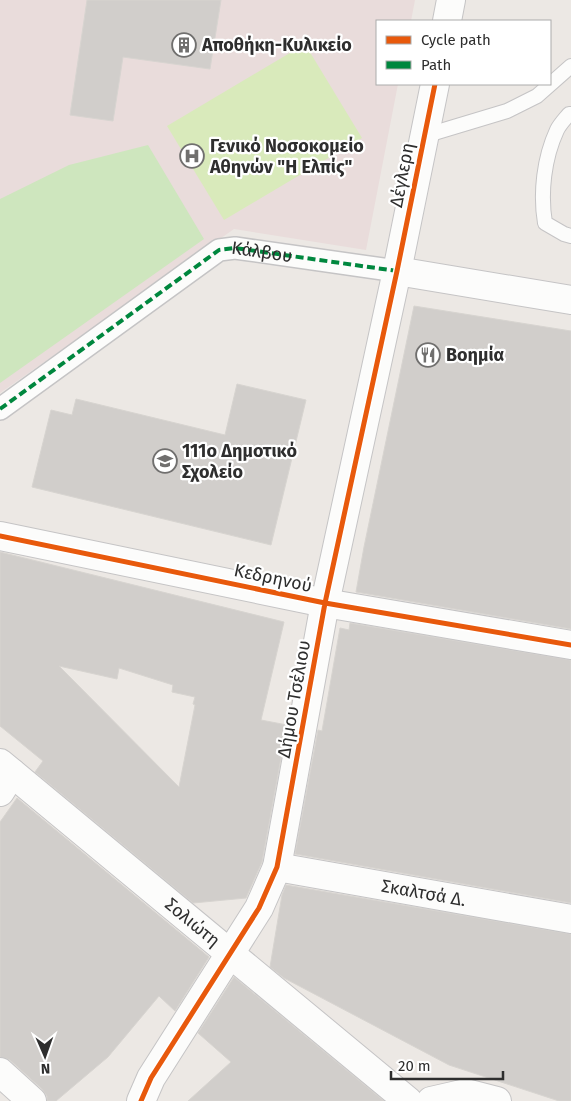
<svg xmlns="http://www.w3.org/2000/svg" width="571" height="1101" font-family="'Fira Sans',sans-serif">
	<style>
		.medical { fill: #e9dcdb }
		.green { fill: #cee6be }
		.pitch { fill: #d9eabb }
		.building { fill: #d1cecb; stroke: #d7d4d0; fill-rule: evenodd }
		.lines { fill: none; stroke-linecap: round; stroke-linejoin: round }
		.service-casing { stroke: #c5c4c5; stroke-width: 16 }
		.pedestrian-casing { stroke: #c5c4c5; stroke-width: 24 }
		.minor-casing { stroke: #c5c4c5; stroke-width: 30 }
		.tertiary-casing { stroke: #c5c4c5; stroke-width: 30 }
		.service { stroke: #fcfcfb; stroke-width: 14 }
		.pedestrian { stroke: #fcfcfb; stroke-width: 21 }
		.minor { stroke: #fcfcfb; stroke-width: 28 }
		.tertiary { stroke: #fcfcfb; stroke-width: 28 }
		.quiet { stroke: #00873e; stroke-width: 4; stroke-dasharray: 8 4; stroke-linecap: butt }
		.cycleway-casing { stroke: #fff; stroke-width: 8 }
		.cycleway { stroke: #e8590c; stroke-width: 5 }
		.labels { text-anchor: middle; stroke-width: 4.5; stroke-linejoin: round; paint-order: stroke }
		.poi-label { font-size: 18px; font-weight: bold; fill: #2e2e2e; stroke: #fff; text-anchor: start }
		.street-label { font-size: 18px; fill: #2e2e2e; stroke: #fff }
	</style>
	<rect width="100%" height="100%" fill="#ece8e4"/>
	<path class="medical" d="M0,0H415L411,21H377V84H398L366,250L234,229L0,393Z"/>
	<path class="green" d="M148,145L204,239L0,383V199L69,165Z"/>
	<path class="pitch" d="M305,44L362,138L224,220L167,126Z"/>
	<path class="building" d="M87,0H221L210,69L123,57L113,121L70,115Z
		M414,306L571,331V629L356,592L364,547Z
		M237,384L306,400L271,545L32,487L51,410L72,415L76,399L225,435Z
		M0,552L284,622L261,720L287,725L262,862L246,898L193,903L35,772L43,761L0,726ZM59,666L117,679L119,668L173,685L172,692L195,697L193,704L195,705L179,787Z
		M350,623L571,660V903L295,854L318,730L322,731L340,628L349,630Z
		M17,798L209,957L175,1011L159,996L108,1057L56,1101H47V1096L42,1089L10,1060L0,1057V822Z
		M286,885L571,934V1101H559L449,1065L284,978L270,967L282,895Z
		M234,977L384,1101H188L231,1062L198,1033Z"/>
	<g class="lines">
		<g class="service-casing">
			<path id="service" d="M571,114H569C565,119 560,124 557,130C544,158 540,193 545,223L564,234L571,236
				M424,136L507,111L537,96L571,66"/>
		</g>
		<g class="pedestrian-casing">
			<g id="pedestrian">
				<path id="s1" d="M0,409L219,250L235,248L397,271"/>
			</g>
		</g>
		<g class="minor-casing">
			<g id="minor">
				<path d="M447,21L451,0"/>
				<path d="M397,271L435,84"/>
				<path id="s2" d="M0,763L408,1101"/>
				<path d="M0,792L12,773"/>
				<path id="s3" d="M277,867L571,919"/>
				<path d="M0,1072L32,1101"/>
				<path d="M141,1101L151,1078L259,908L277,867L325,603"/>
				<path d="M431,1101L466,1093L497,1101"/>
			</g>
		</g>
		<g class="tertiary-casing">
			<path id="tertiary" d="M0,536L325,603L571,645
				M325,603L397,271L571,300"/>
		</g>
		<use href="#service" class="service"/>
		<use href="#pedestrian" class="pedestrian"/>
		<use href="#minor" class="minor"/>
		<use href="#tertiary" class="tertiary"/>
		<path class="quiet" d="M0,409L219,250L235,248L397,271"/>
		<g class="cycleway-casing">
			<path id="cycleway" d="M0,536L325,603L571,645
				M141,1101L151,1078L259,908L277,867L325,603L397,271L435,84"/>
		</g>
		<use href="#cycleway" class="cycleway"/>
	</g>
	<defs>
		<g id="building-ring" transform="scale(1.25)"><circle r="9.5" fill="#fff" stroke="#706f6e" stroke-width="1.5"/><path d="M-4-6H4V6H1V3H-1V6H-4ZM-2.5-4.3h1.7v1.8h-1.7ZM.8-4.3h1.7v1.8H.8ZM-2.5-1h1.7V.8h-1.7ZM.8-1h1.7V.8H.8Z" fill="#706f6e"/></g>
		<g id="hospital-ring" transform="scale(1.25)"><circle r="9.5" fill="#fff" stroke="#706f6e" stroke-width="1.5"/><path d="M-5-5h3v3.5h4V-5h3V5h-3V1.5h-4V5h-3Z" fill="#706f6e"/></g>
		<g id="restaurant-ring" transform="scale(1.25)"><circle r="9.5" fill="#fff" stroke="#706f6e" stroke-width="1.5"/><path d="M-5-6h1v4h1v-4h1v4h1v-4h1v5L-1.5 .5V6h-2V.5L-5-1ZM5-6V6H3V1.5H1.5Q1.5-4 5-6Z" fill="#706f6e"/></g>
		<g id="school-ring" transform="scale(1.25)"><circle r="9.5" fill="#fff" stroke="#706f6e" stroke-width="1.5"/><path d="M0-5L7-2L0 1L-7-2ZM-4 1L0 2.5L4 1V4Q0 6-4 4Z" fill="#706f6e"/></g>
	</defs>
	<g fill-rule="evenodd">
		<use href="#building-ring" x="184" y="45"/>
		<use href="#hospital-ring" x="192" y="156"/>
		<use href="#restaurant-ring" x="428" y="355"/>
		<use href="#school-ring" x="165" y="461"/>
	</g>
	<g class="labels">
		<g class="poi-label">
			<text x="202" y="51">Αποθήκη-Κυλικείο</text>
			<text x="210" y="152">Γενικό Νοσοκομείο<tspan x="210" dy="21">Αθηνών "Η Ελπίς"</tspan></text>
			<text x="446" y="361">Βοημία</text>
			<text x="182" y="457">111ο Δημοτικό<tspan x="182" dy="21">Σχολείο</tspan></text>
		</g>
		<g class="street-label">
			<text transform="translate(402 175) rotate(-79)" y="6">Δέγλερη</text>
			<text dy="6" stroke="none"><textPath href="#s1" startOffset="314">Κάλβου</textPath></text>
			<text transform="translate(273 578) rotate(12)" y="6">Κεδρηνού</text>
			<text transform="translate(294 699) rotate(-80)" y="6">Δήμου Τσέλιου</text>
			<text dy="6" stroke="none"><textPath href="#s3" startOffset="149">Σκαλτσά Δ.</textPath></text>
			<text dy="6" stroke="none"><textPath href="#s2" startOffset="250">Σολιώτη</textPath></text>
		</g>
	</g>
	<rect x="376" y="20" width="175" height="65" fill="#ffffff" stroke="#ababab"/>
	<rect x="386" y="36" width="25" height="8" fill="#e8590c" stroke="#ababab"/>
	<text x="421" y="45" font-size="15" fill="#2e2e2e">Cycle path</text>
	<rect x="386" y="61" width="25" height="8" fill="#00873e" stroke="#ababab"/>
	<text x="421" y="70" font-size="15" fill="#2e2e2e">Path</text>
	<g transform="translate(45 1056) rotate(178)" stroke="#ffffff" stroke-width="4" paint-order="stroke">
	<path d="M0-4L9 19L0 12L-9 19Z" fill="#2e2e2e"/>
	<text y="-8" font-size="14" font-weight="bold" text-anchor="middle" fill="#2e2e2e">N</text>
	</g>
	<path d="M391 1071v8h112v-8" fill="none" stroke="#2e2e2e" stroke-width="2.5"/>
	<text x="398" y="1071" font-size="15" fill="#2e2e2e" stroke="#ffffff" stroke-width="4" paint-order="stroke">20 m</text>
</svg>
